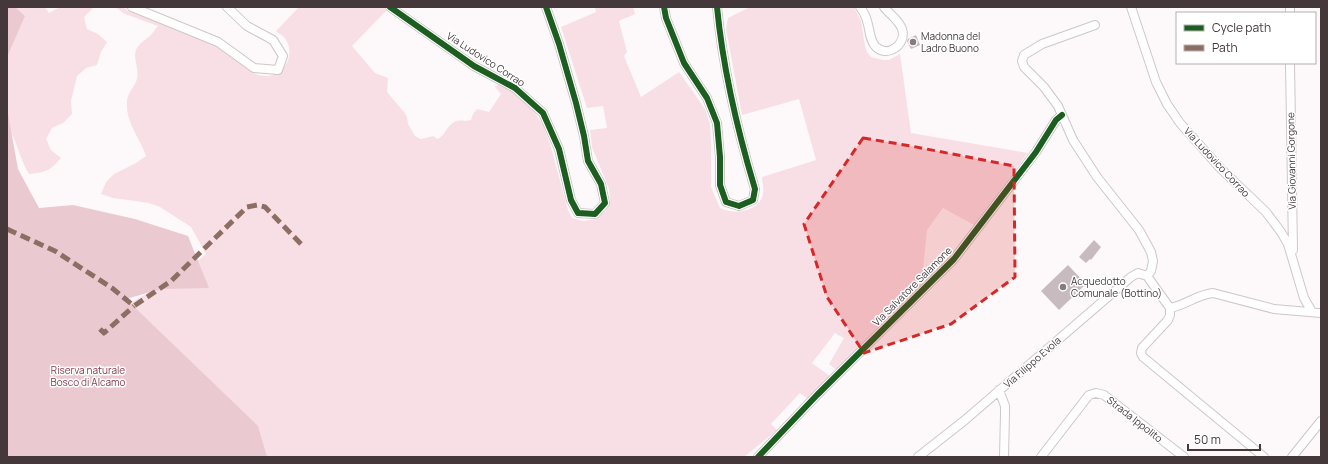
<svg xmlns="http://www.w3.org/2000/svg" width="1328" height="464" font-family="Manrope,sans-serif">
	<style>
		.green { fill: #f8dfe5 }
		.forest { fill: #ebc9d1 }
		.building { fill: #c8bbbf }
		.lines { fill: none; stroke-linecap: round; stroke-linejoin: round }
		.street-casing { stroke: #cec7c8; stroke-width: 10 }
		.street { stroke: #fffefe; stroke-width: 8 }
		.quiet { stroke: #8d6e63; stroke-width: 5; stroke-dasharray: 10 5; stroke-linecap: butt }
		.cycleway-casing { stroke: #fff; stroke-width: 8 }
		.cycleway { stroke: #1b5e20; stroke-width: 6 }
		.marked { fill: #d62828; fill-opacity: 0.2; stroke: #d62828; stroke-width: 3; stroke-dasharray: 8 5; stroke-linejoin: round }
		.poi-dot { fill: #857c7d; stroke: #fff; stroke-width: 1.5 }
		.labels { text-anchor: middle; stroke-width: 3; stroke-linejoin: round; paint-order: stroke }
		.poi-label { font-size: 10px; fill: #44383a; stroke: #fff; text-anchor: start }
		.street-label { font-size: 10px; fill: #44383a; stroke: #fff }
		.park-label { font-size: 10px; fill: #823a4e; stroke: #fff }
	</style>
	<rect width="100%" height="100%" fill="#fdf9fa"/>
	<path class="green" d="M7,7H45L49,13L60,7H94L84,17L87,29L98,34L107,42L101,52L97,65L86,68L77,76L71,101L72,114L63,123L52,128L46,139L51,150L61,158C50,171 46,172 29,174C19,158 17,140 7,125Z
		M115,7H122L128,11C158,22 195,34 222,49C232,55 246,70 256,74C281,84 300,54 283,36C281,34 278,33 276,31L299,7H383L387,10L352,46L375,73L388,78L387,92L404,112L407,117L408,124L415,136L421,139L433,136L438,139C445,135 447,126 454,122C459,119 465,122 471,120L473,114L477,109L489,112L501,94L495,87L498,85H505L523,100L536,114L544,127L550,144L568,210L572,218L583,221L596,219L605,211L610,201L609,189L592,147L590,130L607,128L603,106L587,108L561,27L596,12L595,7H633L635,14L619,21L627,52L624,56L641,97L679,72L705,109L710,124L711,142V187L720,208C733,215 761,212 763,193C764,188 762,182 762,177L816,160L799,99L742,115L726,29L728,18L750,7H854L861,21L865,46L867,52L871,57L883,60H889L900,54L911,133L1028,153L974,225L943,208L927,230L922,279L919,291L838,371L829,364L844,338L835,333L812,363L831,377L809,400L800,393L771,424L777,430L744,457H261L121,308L179,276L206,254L191,227L160,207L149,203L113,198L101,194L106,182L114,174L136,163L146,156C140,138 125,122 127,101C127,94 135,86 137,79C139,71 135,63 135,54C136,45 144,41 150,36C153,33 155,29 158,26L125,14Z"/>
	<path class="forest" d="M7,7H15L25,16L7,57Z
		M7,108L18,169L39,208L73,205L135,219L188,236L209,288L161,289L126,299L258,426L267,457H7Z"/>
	<path class="building" d="M916,35L920,45L911,49L907,41L908,39Z
		M1094,240L1101,247L1091,260L1090,259L1086,263L1079,257Z
		M1068,265L1086,284L1059,310L1041,291Z"/>
	<g class="lines">
		<g class="street-casing">
			<path id="street" d="M132,7L218,42L254,68L278,70L283,56L273,40L247,26L227,7
				M390,7L474,66L515,88L543,113L559,149L571,200L578,213L595,214L605,203L601,184L588,161L584,136L576,103L559,44L546,7
				M664,7L666,18L684,63L707,98L717,123L720,157V185L726,202L739,206L753,200L755,189C737,129 723,69 717,7
				M860,7C863,11 866,16 867,21C870,29 869,40 876,47C888,58 907,44 902,29C899,20 889,14 884,7
				M1131,7L1156,82L1167,104L1180,123L1220,168L1266,212L1281,232L1288,244L1304,298L1312,312
				M1290,13V7
				M1095,25L1042,44L1024,55L1022,61L1024,67L1044,87L1058,106L1073,140L1097,177L1139,230L1151,252L1153,261L1151,271L1147,276
				M1290,63L1293,250
				M1147,276L1170,308C1186,305 1196,295 1213,293L1274,309L1321,313
				M1170,308V315L1168,320L1142,348L1141,353L1143,357L1264,457
				M999,390L1005,406V413L1004,457
				M758,457L817,395L954,259L1036,152L1056,120L1062,115
				M918,457L965,420L1131,277L1138,273L1147,276
				M1041,457L1089,395L1096,393L1104,395L1184,457
				M1292,457L1321,421"/>
		</g>
		<use href="#street" class="street"/>
		<path class="quiet" d="M7,229L55,251L112,288L134,306L171,281L247,207L257,205L265,207L301,244
			M100,329L104,333L134,306"/>
		<g class="cycleway-casing">
			<path id="cycleway" d="M390,7L474,66L515,88L543,113L559,149L571,200L578,213L595,214L605,203L601,184L588,161L584,136L576,103L559,44L546,7
				M664,7L666,18L684,63L707,98L717,123L720,157V185L726,202L739,206L753,200L755,189C737,129 723,69 717,7
				M758,457L817,395L954,259L1036,152L1056,120L1062,115"/>
		</g>
		<use href="#cycleway" class="cycleway"/>
	</g>
	<path class="marked" d="M863,138L911,146L1014,166L1015,277L951,324L864,353L827,297L804,224Z"/>
	<g class="poi-dot">
		<circle cx="913" cy="42" r="4"/>
		<circle cx="1063" cy="287" r="4"/>
	</g>
	<g class="labels">
		<g class="poi-label">
			<text x="921" y="40">Madonna del<tspan x="921" dy="12">Ladro Buono</tspan></text>
			<text x="1071" y="285">Acquedotto<tspan x="1071" dy="12">Comunale (Bottino)</tspan></text>
		</g>
		<g class="street-label">
			<text transform="translate(486 59) rotate(33)" y="4">Via Ludovico Corrao</text>
			<text transform="translate(1291 161) rotate(-91)" y="4">Via Giovanni Gorgone</text>
			<text transform="translate(1217 162) rotate(47)" y="4">Via Ludovico Corrao</text>
			<text transform="translate(912 286) rotate(-45)" y="4">Via Salvatore Salamone</text>
			<text transform="translate(1032 362) rotate(-41)" y="4">Via Filippo Evola</text>
			<text transform="translate(1135 419) rotate(38)" y="4">Strada Ippolito</text>
		</g>
		<g class="park-label">
			<text x="88" y="374">Riserva naturale<tspan x="88" dy="12">Bosco di Alcamo</tspan></text>
		</g>
	</g>
	<rect width="1328" height="464" fill="none" stroke="#44383a" stroke-width="16"/>
	<rect x="1176" y="12" width="140" height="52" fill="#ffffff" stroke="#b4afb0"/>
	<rect x="1184" y="25" width="20" height="6" fill="#1b5e20" stroke="#b4afb0"/>
	<text x="1212" y="32" font-size="12" fill="#44383a">Cycle path</text>
	<rect x="1184" y="45" width="20" height="6" fill="#8d6e63" stroke="#b4afb0"/>
	<text x="1212" y="52" font-size="12" fill="#44383a">Path</text>
	<path d="M1188 444v6h72v-6" fill="none" stroke="#44383a" stroke-width="2"/>
	<text x="1194" y="444" font-size="12" fill="#44383a" stroke="#ffffff" stroke-width="3" paint-order="stroke">50 m</text>
</svg>
